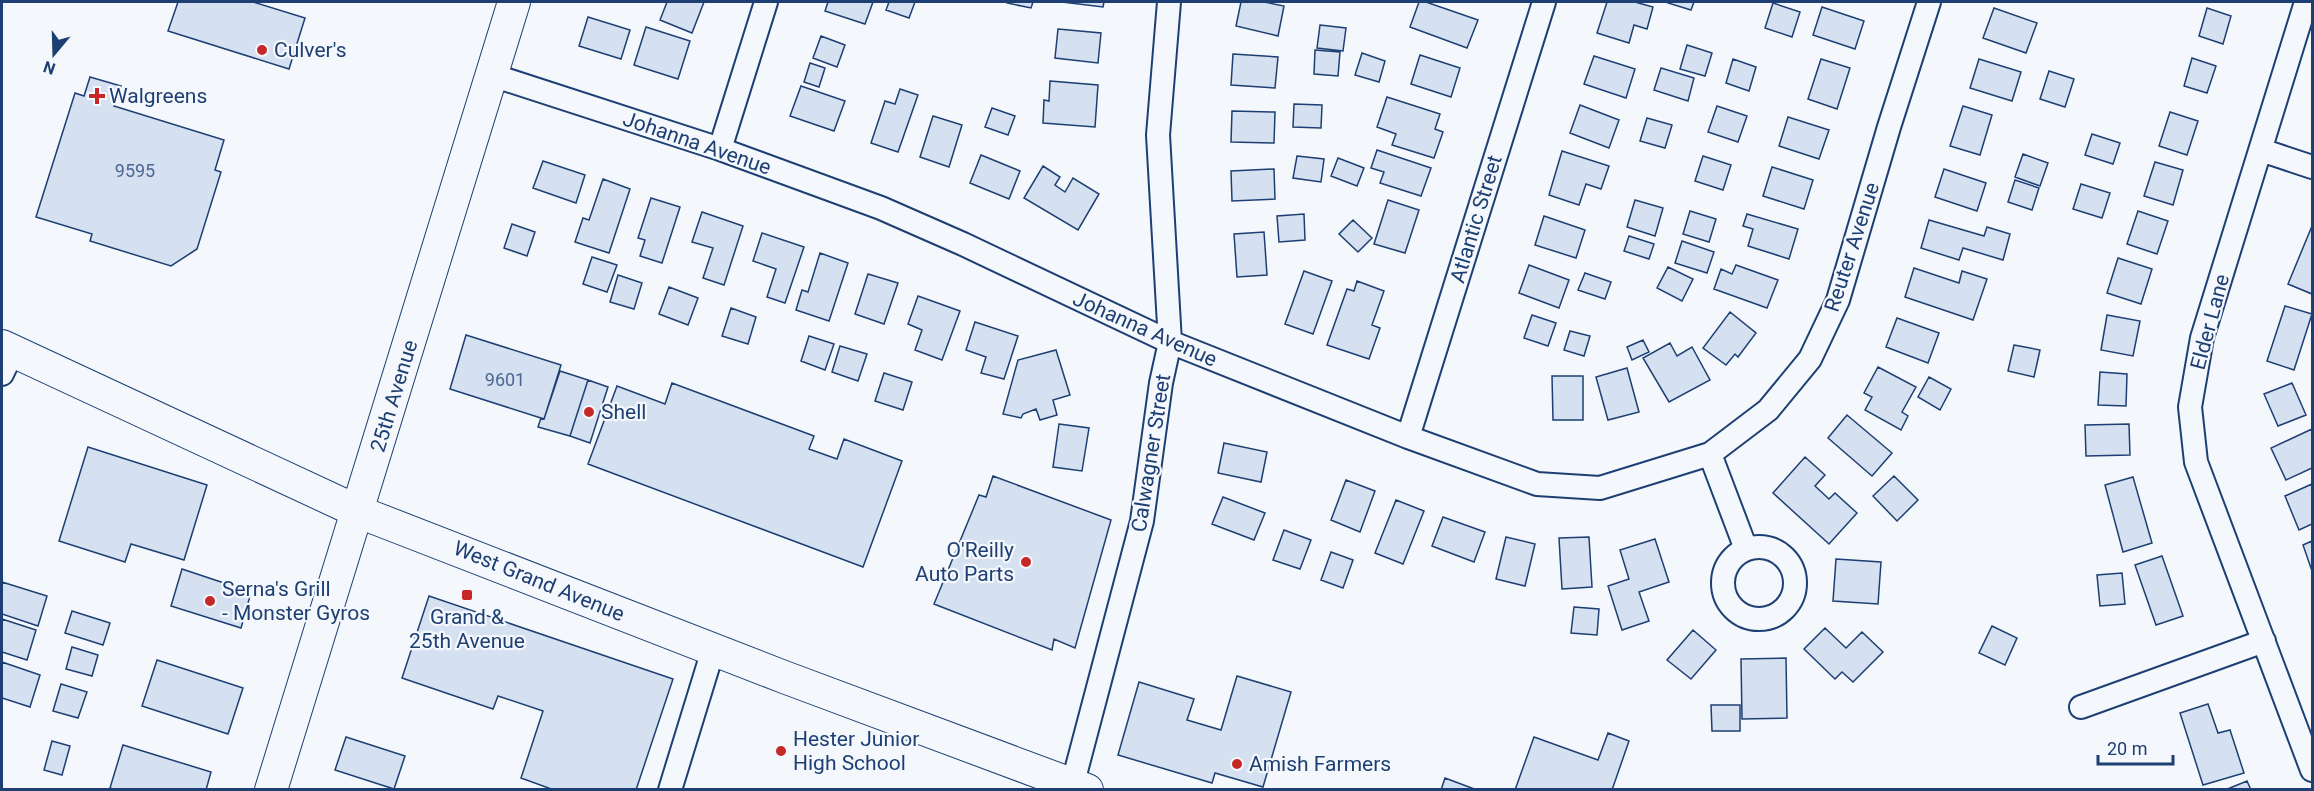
<svg xmlns="http://www.w3.org/2000/svg" width="2314" height="791" font-family="Roboto,sans-serif">
	<style>
		.building { fill: #d5e0f0; stroke: #1d3f73; stroke-width: 1.5 }
		.lines { fill: none; stroke-linecap: round; stroke-linejoin: round }
		.street-casing { stroke: #1d3f73; stroke-width: 26 }
		.secondary-casing { stroke: #1d3f73; stroke-width: 34 }
		.street { stroke: #f4f7fb; stroke-width: 22 }
		.secondary { stroke: #f4f7fb; stroke-width: 32 }
		.poi-dot { fill: #c62828; stroke: #f4f7fb; stroke-width: 2 }
		.labels { text-anchor: middle; stroke-width: 4.5; stroke-linejoin: round; paint-order: stroke }
		.number-label { font-size: 18px; fill: #4b6792 }
		.poi-label { font-size: 21px; fill: #1d3f73; stroke: #f4f7fb; text-anchor: start }
		.street-label { font-size: 21px; fill: #1d3f73; stroke: #f4f7fb }
	</style>
	<rect width="100%" height="100%" fill="#f4f7fb"/>
	<path class="building" d="M178,2H253L305,18L289,69L168,31Z
		M667,2H704L692,33L660,20Z
		M828,2H873L865,24L825,11Z
		M889,2H915L909,18L886,10Z
		M1062,2H1104L1103,7Z
		M1241,2H1264L1284,6L1278,36L1236,26Z
		M1419,2H1426L1478,20L1467,48L1410,27Z
		M1607,2H1635L1653,7L1647,29L1634,25L1629,43L1597,33Z
		M1669,2H1694L1691,10L1668,3Z
		M1007,3V2H1033L1031,8Z
		M1773,3L1800,12L1792,37L1765,28Z
		M1822,7L1864,21L1855,49L1813,35Z
		M1994,8L2037,23L2026,53L1983,38Z
		M2207,8L2231,16L2223,44L2199,36Z
		M588,17L630,30L621,59L579,46Z
		M1320,25L1346,28L1343,51L1317,48Z
		M646,27L690,41L678,79L634,65Z
		M1058,29L1101,33L1098,63L1055,58Z
		M821,36L845,45L837,67L813,58Z
		M1687,45L1712,53L1705,76L1680,69Z
		M1315,50L1340,52L1338,76L1314,74Z
		M1362,53L1385,61L1379,82L1355,75Z
		M1233,54L1278,57L1275,88L1231,85Z
		M1420,55L1460,68L1451,97L1411,84Z
		M1594,56L1635,69L1626,98L1584,84Z
		M2192,58L2216,66L2207,93L2184,86Z
		M1733,59L1756,67L1749,91L1726,83Z
		M1821,59L1850,68L1837,109L1808,99Z
		M1979,59L2021,72L2012,101L1970,88Z
		M810,63L825,68L819,87L804,82Z
		M1661,68L1694,78L1688,101L1654,90Z
		M2049,71L2074,79L2065,107L2040,99Z
		M90,77L121,86L114,106L224,140L215,170L221,172L197,249L171,266L90,241L92,234L36,217L75,93L84,96Z
		M1050,81L1098,85L1095,127L1043,123L1044,100L1049,101Z
		M801,86L845,101L834,131L790,116Z
		M900,89L918,95L898,152L871,143L885,101L895,104Z
		M1387,97L1440,114L1435,129L1443,132L1434,158L1392,145L1396,134L1377,127Z
		M1294,104L1322,105L1321,128L1293,127Z
		M1580,105L1619,120L1609,148L1570,133Z
		M1717,106L1747,116L1738,142L1708,132Z
		M1963,106L1992,115L1980,155L1950,146Z
		M992,108L1015,116L1008,135L985,127Z
		M1232,111L1275,112L1274,143L1231,142Z
		M2170,112L2198,121L2187,155L2159,146Z
		M933,116L962,125L949,167L920,157Z
		M1788,117L1829,130L1819,159L1779,146Z
		M1647,118L1672,125L1665,148L1640,141Z
		M2092,134L2120,143L2113,164L2085,155Z
		M1377,150L1431,168L1421,196L1380,183L1384,172L1371,168Z
		M1562,151L1609,166L1601,189L1586,184L1579,205L1549,195Z
		M2023,154L2048,163L2040,186L2015,177Z
		M981,155L1020,171L1009,199L970,183Z
		M1297,156L1324,159L1321,182L1293,178Z
		M1703,156L1731,165L1723,190L1695,181Z
		M1338,158L1364,168L1357,186L1331,176Z
		M543,161L585,175L576,203L533,188Z
		M2155,162L2183,170L2173,205L2144,196Z
		M1043,166L1060,177L1055,185L1065,192L1073,178L1099,194L1078,230L1024,198Z
		M1772,167L1813,180L1804,209L1763,196Z
		M1274,169L1275,199L1232,201L1231,171Z
		M1944,169L1986,183L1977,211L1935,197Z
		M603,179L630,189L609,253L575,242L583,218L589,220Z
		M2015,180L2039,188L2032,210L2008,202Z
		M2081,184L2110,193L2102,218L2073,209Z
		M651,198L680,207L662,263L640,256L645,240L638,238Z
		M1388,200L1419,210L1405,253L1374,244Z
		M1635,200L1663,208L1655,236L1627,227Z
		M1690,211L1716,219L1709,242L1683,234Z
		M2138,211L2168,221L2157,254L2127,244Z
		M702,212L743,226L724,285L703,278L713,248L692,242Z
		M1304,214L1305,240L1279,242L1277,216Z
		M1747,214L1798,229L1789,259L1748,246L1753,229L1743,226Z
		M1544,216L1585,230L1576,258L1535,245Z
		M1353,220L1372,238L1358,252L1339,234Z
		M1929,220L1984,236L1987,227L2010,234L2003,260L1963,248L1959,260L1921,248Z
		M512,224L535,232L527,256L504,248Z
		M2312,226V294L2288,284Z
		M1264,232L1267,275L1237,277L1234,234Z
		M762,233L804,247L785,303L767,297L776,269L753,261Z
		M1629,236L1654,244L1649,259L1624,251Z
		M1682,241L1714,252L1707,273L1675,263Z
		M820,253L848,263L829,321L796,310L802,290L808,292Z
		M592,257L617,265L607,292L583,284Z
		M2118,258L2152,269L2141,304L2107,293Z
		M1529,265L1569,280L1559,308L1519,293Z
		M1736,265L1778,280L1767,308L1714,289L1721,269L1732,274Z
		M1668,267L1693,279L1682,301L1657,288Z
		M1914,268L1959,283L1962,271L1987,279L1973,320L1905,297Z
		M1304,271L1332,281L1313,334L1285,324Z
		M1585,273L1611,282L1605,299L1578,290Z
		M868,274L898,283L884,324L855,314Z
		M618,275L642,283L634,309L610,302Z
		M1357,281L1384,291L1372,325L1380,328L1369,359L1327,345L1347,289L1354,291Z
		M669,287L698,298L688,325L659,314Z
		M918,296L960,311L942,360L915,350L922,330L908,324Z
		M2285,306L2312,314L2294,370L2267,361Z
		M731,308L756,317L748,344L722,336Z
		M1730,312L1756,333L1738,357L1735,354L1726,365L1703,348Z
		M1532,315L1556,323L1548,346L1524,338Z
		M2107,315L2140,321L2133,356L2101,350Z
		M1897,318L1939,333L1928,363L1886,347Z
		M975,322L1018,336L1004,379L981,373L986,357L966,350Z
		M1570,331L1590,336L1584,356L1564,350Z
		M466,335L561,365L544,419L450,389Z
		M809,336L834,344L825,370L801,361Z
		M1643,340L1649,352L1632,360L1627,347Z
		M1670,343L1677,356L1692,347L1710,380L1669,402L1643,358Z
		M2014,345L2040,350L2034,377L2008,371Z
		M840,346L867,354L858,381L832,372Z
		M1056,350L1070,395L1053,400L1057,415L1040,420L1036,409L1023,414L1021,418L1003,414L1018,360Z
		M1878,367L1916,387L1902,412L1908,416L1901,430L1865,410L1872,397L1864,393Z
		M1627,368L1639,412L1608,420L1596,377Z
		M560,371L588,380L570,436L538,427L541,418L544,419Z
		M2100,372L2127,374L2126,406L2098,405Z
		M884,373L912,382L903,410L875,401Z
		M1552,376H1583V420H1553Z
		M1929,377L1951,389L1940,410L1918,397Z
		M588,380L608,387L590,443L570,436Z
		M672,383L814,436L809,449L837,459L844,439L902,461L863,567L588,464L617,386L665,404Z
		M2292,383L2306,415L2278,426L2264,394Z
		M1847,415L1892,453L1872,476L1828,438Z
		M1059,424L1089,428L1082,471L1053,467Z
		M2129,424L2130,455L2086,456L2085,425Z
		M2312,429V468L2286,480L2271,448Z
		M1224,443L1267,452L1261,482L1218,473Z
		M88,447L207,485L184,560L131,544L125,562L59,541Z
		M1805,457L1825,475L1815,486L1829,499L1835,493L1857,513L1829,544L1773,493Z
		M993,476L1111,520L1075,648L1054,639L1052,650L934,604L979,495L986,497Z
		M1894,476L1918,500L1897,521L1873,496Z
		M2133,477L2152,543L2123,552L2105,485Z
		M1346,480L1375,491L1360,532L1331,520Z
		M2312,484V524L2299,530L2285,496Z
		M1223,497L1265,513L1254,540L1212,524Z
		M1396,500L1424,511L1403,564L1375,553Z
		M1443,517L1485,532L1474,562L1432,546Z
		M1284,530L1311,540L1300,569L1273,560Z
		M1506,537L1535,544L1525,586L1496,579Z
		M1589,537L1592,587L1562,589L1559,538Z
		M1655,539L1669,582L1639,592L1649,621L1622,630L1608,586L1629,579L1620,550Z
		M2312,541V571L2303,545Z
		M1331,552L1353,560L1343,588L1321,580Z
		M2162,556L2183,616L2156,625L2135,565Z
		M1836,559L1881,562L1878,604L1833,601Z
		M182,569L245,590L250,596L241,628L171,606Z
		M2122,573L2125,604L2100,606L2097,575Z
		M2,582L47,596L38,626L2,614Z
		M429,596L673,679L636,790H554L521,778L543,711L498,696L493,709L402,678Z
		M1574,607L1599,609L1597,635L1571,633Z
		M72,611L110,623L103,645L65,633Z
		M2,619L36,630L27,660L2,652Z
		M1992,626L2017,638L2005,665L1979,653Z
		M1825,628L1846,648L1862,632L1883,652L1853,682L1842,672L1835,679L1804,649Z
		M1693,630L1716,650L1691,679L1667,660Z
		M72,647L98,655L92,676L66,669Z
		M1786,658L1787,718L1742,719L1741,659Z
		M157,660L243,688L228,734L142,706Z
		M2,662L40,675L30,707L2,698Z
		M1237,676L1291,692L1263,787L1215,773L1212,783L1118,755L1139,682L1194,699L1187,720L1221,730Z
		M61,684L87,692L78,718L53,711Z
		M2208,704L2218,733L2230,730L2244,773L2203,785L2180,713Z
		M1711,705H1740V731H1712Z
		M1608,733L1629,741L1612,790H1515L1534,737L1598,760Z
		M346,737L405,756L394,789L335,770Z
		M52,741L70,746L62,775L44,770Z
		M123,745L211,772L206,790H116L110,788Z
		M1445,778L1477,790H1441Z
		M2247,781L2251,790H2225Z"/>
	<g class="lines">
		<g class="street-casing">
			<path id="street" d="M2306,2L2202,338L2190,407L2196,462L2312,770
				M492,75L720,149L881,208L963,244L1170,342L1408,437L1537,484L1600,488L1710,454L1768,410L1810,359L1838,300L1889,127L1929,2
				M720,149L766,2
				M2261,150L2312,167
				M2,374L13,351
				M1408,437L1544,2
				M1710,454L1746,549
				M1723 583a36 36 0 1 1 72 0a36 36 0 1 1-72 0Z
				M2081,707L2264,641
				M670,790L713,650
				M1071,790L1142,521L1161,383L1170,342L1158,135L1169,2"/>
		</g>
		<g class="secondary-casing">
			<path id="secondary" d="M2,346L359,512L784,677L1087,790
				M271,790L514,2"/>
		</g>
		<use href="#street" class="street"/>
		<use href="#secondary" class="secondary"/>
	</g>
	<g class="poi-dot">
		<circle cx="262" cy="50" r="6"/>
		<path d="M94 87h6v6h6v6h-6v6h-6v-6h-6v-6h6z"/>
		<circle cx="589" cy="412" r="6"/>
		<circle cx="1026" cy="562" r="6"/>
		<rect x="461" y="589" width="12" height="12" rx="3"/>
		<circle cx="210" cy="601" r="6"/>
		<circle cx="781" cy="751" r="6"/>
		<circle cx="1237" cy="764" r="6"/>
	</g>
	<g class="labels">
		<g class="number-label">
			<text x="135" y="177">9595</text>
			<text x="505" y="386">9601</text>
		</g>
		<g class="poi-label">
			<text x="274" y="57">Culver's</text>
			<text x="109" y="103">Walgreens</text>
			<text x="601" y="419">Shell</text>
			<text x="1014" y="557" text-anchor="end">O'Reilly<tspan x="1014" dy="24">Auto Parts</tspan></text>
			<text x="222" y="596">Serna's Grill<tspan x="222" dy="24">- Monster Gyros</tspan></text>
			<text x="467" y="624" text-anchor="middle">Grand &amp;<tspan x="467" dy="24">25th Avenue</tspan></text>
			<text x="793" y="746">Hester Junior<tspan x="793" dy="24">High School</tspan></text>
			<text x="1249" y="771">Amish Farmers</text>
		</g>
		<g class="street-label">
			<text transform="translate(697 143) rotate(19)" y="7">Johanna Avenue</text>
			<text transform="translate(1476 219) rotate(-73)" y="7">Atlantic Street</text>
			<text transform="translate(1852 247) rotate(-72)" y="7">Reuter Avenue</text>
			<text transform="translate(2210 322) rotate(-75)" y="7">Elder Lane</text>
			<text transform="translate(1145 329) rotate(24)" y="7">Johanna Avenue</text>
			<text transform="translate(394 396) rotate(-73)" y="7">25th Avenue</text>
			<text transform="translate(1151 453) rotate(-81)" y="7">Calwagner Street</text>
			<text transform="translate(539 581) rotate(22)" y="7">West Grand Avenue</text>
		</g>
	</g>
	<rect width="2314" height="791" fill="none" stroke="#1d3f73" stroke-width="6"/>
	<g transform="translate(54 54) rotate(199)" stroke="#f4f7fb" stroke-width="4.5" paint-order="stroke">
	<path d="M0-4.5L10 22L0 15L-10 22Z" fill="#1d3f73"/>
	<text y="-9" font-size="16" font-weight="bold" text-anchor="middle" fill="#1d3f73">N</text>
	</g>
	<path d="M2098 755v9h75v-9" fill="none" stroke="#1d3f73" stroke-width="3"/>
	<text x="2107" y="755" font-size="18" fill="#1d3f73" stroke="#f4f7fb" stroke-width="4.5" paint-order="stroke">20 m</text>
</svg>
